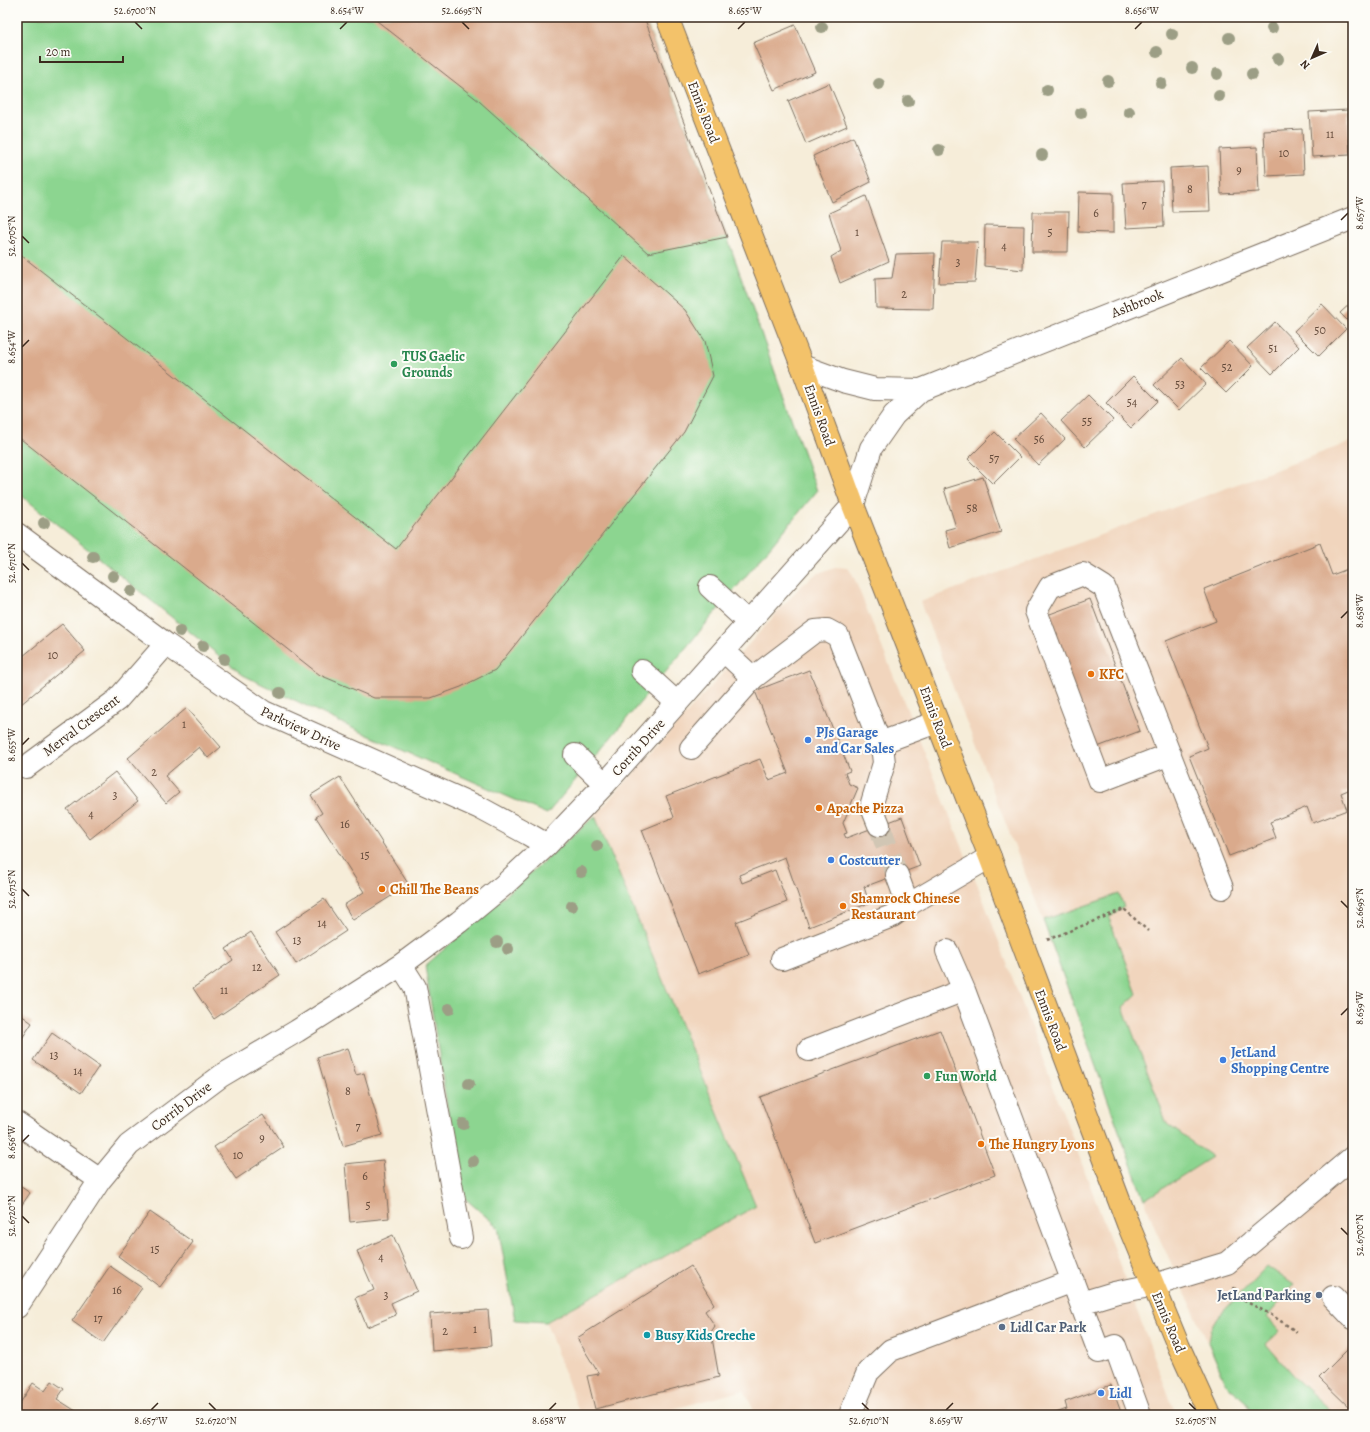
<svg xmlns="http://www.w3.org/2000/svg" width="1370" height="1432" font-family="Alegreya,serif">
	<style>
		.built { fill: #f1d5bd }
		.green { fill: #8cd590; stroke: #648057 }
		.building { fill: #daaa8c }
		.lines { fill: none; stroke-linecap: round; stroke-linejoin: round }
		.minor-tunnel { stroke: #d1c6b4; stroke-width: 22; stroke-dasharray: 22 11; stroke-linecap: butt }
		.minor-casing { stroke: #7c6e5f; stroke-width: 24 }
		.major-casing { stroke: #7c6e5f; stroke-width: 24 }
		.path { stroke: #7c6e5f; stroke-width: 2.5; stroke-dasharray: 3 3; stroke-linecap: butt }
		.minor { stroke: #fff; stroke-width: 22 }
		.major { stroke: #f3c26a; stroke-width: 22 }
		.tree { fill: #9c9e85 }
		.ticks { fill: none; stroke: #3b2a1e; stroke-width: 1.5 }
		.leisure-dot { fill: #2e9e5b; stroke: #fdfcf7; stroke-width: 1.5 }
		.food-dot { fill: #e8710a; stroke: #fdfcf7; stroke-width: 1.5 }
		.shop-dot { fill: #3f7fe0; stroke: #fdfcf7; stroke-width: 1.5 }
		.service-dot { fill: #5c6f8a; stroke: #fdfcf7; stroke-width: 1.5 }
		.culture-dot { fill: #0f9aa8; stroke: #fdfcf7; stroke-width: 1.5 }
		.labels { text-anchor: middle; stroke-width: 4; stroke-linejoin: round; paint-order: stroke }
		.number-label { font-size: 12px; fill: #634a3a }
		.street-label { font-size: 14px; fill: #3b2a1e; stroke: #fdfcf7 }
		.leisure-label { font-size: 14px; font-weight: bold; fill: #27864d; stroke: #fdfcf7; text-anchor: start }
		.food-label { font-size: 14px; font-weight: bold; fill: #c56008; stroke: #fdfcf7; text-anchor: start }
		.shop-label { font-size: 14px; font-weight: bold; fill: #366cbe; stroke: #fdfcf7; text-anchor: start }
		.service-label { font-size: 14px; font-weight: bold; fill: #4e5e75; stroke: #fdfcf7; text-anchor: end }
		.culture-label { font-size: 14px; font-weight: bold; fill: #0d838f; stroke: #fdfcf7; text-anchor: start }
		.neatline { fill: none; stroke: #3b2a1e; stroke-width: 1.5 }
		.ticks-label { font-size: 10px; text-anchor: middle; fill: #3b2a1e }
	</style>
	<rect width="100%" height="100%" fill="#fdfcf7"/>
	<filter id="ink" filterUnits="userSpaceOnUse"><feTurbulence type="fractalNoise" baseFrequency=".025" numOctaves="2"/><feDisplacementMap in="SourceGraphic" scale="8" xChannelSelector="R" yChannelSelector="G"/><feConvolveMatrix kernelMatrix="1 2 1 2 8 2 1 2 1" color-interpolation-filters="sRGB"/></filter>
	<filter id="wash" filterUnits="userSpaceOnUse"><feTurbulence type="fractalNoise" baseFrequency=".012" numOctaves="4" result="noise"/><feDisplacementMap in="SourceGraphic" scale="16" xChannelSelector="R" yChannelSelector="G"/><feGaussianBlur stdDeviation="0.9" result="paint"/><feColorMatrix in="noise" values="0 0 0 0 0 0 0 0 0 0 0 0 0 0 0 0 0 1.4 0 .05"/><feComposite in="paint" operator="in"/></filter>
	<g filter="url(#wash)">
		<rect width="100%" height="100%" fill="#f6edd9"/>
		<path class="built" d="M1353,441V1415H1252L1246,1402L1226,1384L1208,1342L1156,1231L1043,920L920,602Z
			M835,567L848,568L853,575L978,886L1176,1415H756L744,1390L651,1415H580L546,1322L756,1206L595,816L799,588L816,574Z"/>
		<path class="green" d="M17,17H644L727,237L817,491L547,814L352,728L243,675L17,492Z
			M595,816L756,1206L546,1322L515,1320L498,1227L461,1195L425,966Z
			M1119,894L1124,907L1109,918L1137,994L1123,1007L1167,1124L1212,1157L1144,1200L1043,920Z
			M1267,1266L1294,1285L1267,1317L1280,1331L1266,1344L1295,1378L1335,1415H1252L1246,1402L1226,1384L1208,1342L1210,1330L1217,1318Z"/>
		<g id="blocks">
			<path class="building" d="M372,17H644L727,237L648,253L479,101Z
				M795,25L815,72L774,90L753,43Z
				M829,83L847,126L806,144L788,101Z
				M1348,110L1350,155L1312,157L1309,112Z
				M1302,129L1304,174L1266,176L1264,131Z
				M853,137L871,182L832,202L813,156Z
				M1257,147L1259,192L1221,194L1219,149Z
				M1208,166L1210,211L1172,212L1170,168Z
				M1162,181L1164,226L1126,228L1123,183Z
				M1079,192L1113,193V233L1078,232Z
				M866,196L889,261L840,283L831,257L841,251L829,213Z
				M1033,212H1069L1068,252H1032Z
				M985,225L1024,226L1023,270L984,266Z
				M942,242H978L975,282L939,283Z
				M17,252L396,549L624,256L685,310L705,341L713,376L684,432L495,670L461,687L431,698H374L320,675L17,436Z
				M935,253L933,309L876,308L875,279L892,278L896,254Z
				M1353,301V326L1340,313Z
				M1322,304L1346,329L1319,356L1294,331Z
				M1275,322L1299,347L1272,374L1247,348Z
				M1229,341L1253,366L1226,393L1201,368Z
				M1182,358L1206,384L1179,410L1154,385Z
				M1133,376L1158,401L1131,428L1106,403Z
				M1088,395L1113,420L1085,447L1061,421Z
				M1041,413L1065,439L1038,465L1013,439Z
				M995,432L1020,457L993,484L968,459Z
				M983,477L1001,532L950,548L945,530L956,527L944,489Z
				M1320,543L1332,575L1353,567V788L1341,793L1347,810L1313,823L1307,807L1270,822L1276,838L1229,856L1189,756L1208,748L1166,641L1216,621L1204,589Z
				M1090,599L1140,731L1092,749L1042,617Z
				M62,624L85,651L20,705L17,701V661Z
				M809,670L850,771L845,773L849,784L858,788L843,823L847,833L844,834L846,838L902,817L920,866L864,887L869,903L809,927L785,857L739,875L742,883L775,870L787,902L736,922L749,955L698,974L642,830L674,817L666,796L760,759L769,780L788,773L755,691Z
				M187,708L221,747L208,758L199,747L165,776L179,792L166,803L128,758Z
				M115,772L138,801L90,839L67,809Z
				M340,777L409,885L353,920L344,905L364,892L316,817L322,813L311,795Z
				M324,899L346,931L296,964L275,932Z
				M251,932L280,975L214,1019L193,988L233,960L226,949Z
				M17,1012L32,1023L17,1046Z
				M940,1030L995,1175L815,1243L760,1097Z
				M52,1033L99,1066L81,1093L33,1060Z
				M348,1048L356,1075L364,1073L382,1135L343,1146L317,1057Z
				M263,1115L284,1147L236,1179L214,1147Z
				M383,1160L389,1218L350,1222L345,1164Z
				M17,1184L30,1193L17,1212Z
				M150,1212L193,1242L160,1287L118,1256Z
				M393,1235L417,1291L391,1303L396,1315L367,1327L355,1298L374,1290L357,1251Z
				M110,1266L142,1288L103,1343L72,1321Z
				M691,1266L714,1304L705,1311L715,1326L711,1332L719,1377L595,1409L587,1376L599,1374L577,1338Z
				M488,1310L491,1346L432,1351L430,1314Z
				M1351,1346L1353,1348V1411L1319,1378Z
				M52,1381L64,1389L57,1399L82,1415H17V1408L33,1383L45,1391Z
				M1111,1385L1122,1415H1050L1067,1409L1065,1402Z
				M1004,1409L1006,1415H986Z"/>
		</g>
	</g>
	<g filter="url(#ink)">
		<use href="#blocks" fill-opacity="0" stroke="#7c6e5f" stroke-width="1"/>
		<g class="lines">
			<path class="minor-tunnel" d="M879,825L897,875"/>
			<g class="minor-casing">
				<path id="minor" d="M802,366L843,381L875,389L921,390
					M17,534L166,644L264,712L480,808L528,834L547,845
					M710,587L749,623
					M724,651L753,678
					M642,671L677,703
					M691,748L753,678L815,631L827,630L838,636L880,743L937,722
					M1170,754L1100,781L1036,611L1050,587L1083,574L1104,587L1222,888
					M575,755L605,784
					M26,767L117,700L166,644
					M879,825L873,810L872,803L884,763L883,754L880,743
					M897,875L908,905
					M947,951L964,990L1099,1352L1115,1346L1140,1415
					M782,959L892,916L908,905L990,857
					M401,965L415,987L461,1238
					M809,1050L964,990
					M17,1123L100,1180
					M1333,1297L1353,1318
					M1081,1303L1114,1293L1154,1285L1227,1263L1353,1157
					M17,1307L100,1180L129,1145L221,1076L297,1031L401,965L459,922L504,885L547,845L605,784L853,505L871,448L894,415L921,390L1353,218
					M850,1415L868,1372L891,1350L1073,1281"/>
			</g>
			<g class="major-casing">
				<path id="major" d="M667,17L802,366L853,505L990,857L1128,1224L1179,1347L1210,1415"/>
			</g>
			<path class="path" d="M1047,940L1124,909L1148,931
				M1234,1287L1237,1297L1270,1314L1297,1332"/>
			<use href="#minor" class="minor"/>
			<use href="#major" class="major"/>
		</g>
		<g class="tree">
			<circle cx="822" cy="27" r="6"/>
			<circle cx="1272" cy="28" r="6"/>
			<circle cx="1172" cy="34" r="6"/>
			<circle cx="1229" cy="38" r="6"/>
			<circle cx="1157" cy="52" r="6"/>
			<circle cx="1278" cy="59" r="6"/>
			<circle cx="1192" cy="68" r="6"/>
			<circle cx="1217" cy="74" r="6"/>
			<circle cx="1252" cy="74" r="6"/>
			<circle cx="1108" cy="81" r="6"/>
			<circle cx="1161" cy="83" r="6"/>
			<circle cx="879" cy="84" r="6"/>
			<circle cx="1047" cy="90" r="6"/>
			<circle cx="1219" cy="96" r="6"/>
			<circle cx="908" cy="101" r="6"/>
			<circle cx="1129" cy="112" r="6"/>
			<circle cx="1081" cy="113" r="6"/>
			<circle cx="939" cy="150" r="6"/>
			<circle cx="1042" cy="155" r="6"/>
			<circle cx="44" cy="523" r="6"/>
			<circle cx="93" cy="557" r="6"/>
			<circle cx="113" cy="576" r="6"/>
			<circle cx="131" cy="591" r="6"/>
			<circle cx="180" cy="631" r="6"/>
			<circle cx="203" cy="646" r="6"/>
			<circle cx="224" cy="659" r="6"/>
			<circle cx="280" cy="693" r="6"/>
			<circle cx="597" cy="846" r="6"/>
			<circle cx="581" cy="872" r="6"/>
			<circle cx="572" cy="906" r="6"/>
			<circle cx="497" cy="942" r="6"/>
			<circle cx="508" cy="949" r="6"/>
			<circle cx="449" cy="1009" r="6"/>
			<circle cx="469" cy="1084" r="6"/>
			<circle cx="463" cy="1124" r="6"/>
			<circle cx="473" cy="1161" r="6"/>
		</g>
	</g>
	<path class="ticks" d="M135,22L142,29M462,22L469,29M340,29L347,22M738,29L745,22M1135,29L1142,22M1341,220L1348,213M22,236L29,243M22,347L29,340M22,563L29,570M1341,618L1348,611M22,745L29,738M22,889L29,896M1341,901L1348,908M1341,1015L1348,1008M22,1142L29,1135M22,1216L29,1223M1341,1228L1348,1235M209,1403L216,1410M862,1403L869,1410M1189,1403L1196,1410M151,1410L158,1403M549,1410L556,1403M946,1410L953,1403"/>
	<g class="leisure-dot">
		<circle cx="394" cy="364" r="4"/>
		<circle cx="927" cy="1076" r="4"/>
	</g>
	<g class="food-dot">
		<circle cx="1091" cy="674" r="4"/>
		<circle cx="819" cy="808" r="4"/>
		<circle cx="382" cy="889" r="4"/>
		<circle cx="843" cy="906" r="4"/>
		<circle cx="981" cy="1144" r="4"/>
	</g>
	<g class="shop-dot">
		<circle cx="808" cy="740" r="4"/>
		<circle cx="831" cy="860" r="4"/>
		<circle cx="1223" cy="1060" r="4"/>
		<circle cx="1101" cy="1393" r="4"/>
	</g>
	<g class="service-dot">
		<circle cx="1319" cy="1295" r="4"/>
		<circle cx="1002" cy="1327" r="4"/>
	</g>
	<circle class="culture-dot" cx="647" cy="1335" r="4"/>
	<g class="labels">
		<g class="number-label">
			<text x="1330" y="138">11</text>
			<text x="1284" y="157">10</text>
			<text x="1239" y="174">9</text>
			<text x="1190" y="193">8</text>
			<text x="1144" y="208">7</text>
			<text x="1096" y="217">6</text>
			<text x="857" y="236">1</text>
			<text x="1050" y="236">5</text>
			<text x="1004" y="250">4</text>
			<text x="958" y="266">3</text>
			<text x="904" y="298">2</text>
			<text x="1320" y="334">50</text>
			<text x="1273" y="352">51</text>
			<text x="1227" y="371">52</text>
			<text x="1180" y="388">53</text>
			<text x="1132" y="406">54</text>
			<text x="1087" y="425">55</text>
			<text x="1039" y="443">56</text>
			<text x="994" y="462">57</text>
			<text x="972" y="512">58</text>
			<text x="53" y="659">10</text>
			<text x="184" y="728">1</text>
			<text x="154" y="776">2</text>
			<text x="115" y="799">3</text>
			<text x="91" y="818">4</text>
			<text x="345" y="828">16</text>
			<text x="365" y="859">15</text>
			<text x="322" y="927">14</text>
			<text x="297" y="944">13</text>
			<text x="257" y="971">12</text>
			<text x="224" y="994">11</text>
			<text x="54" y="1059">13</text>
			<text x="78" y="1075">14</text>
			<text x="348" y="1095">8</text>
			<text x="358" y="1130">7</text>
			<text x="262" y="1142">9</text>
			<text x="238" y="1159">10</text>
			<text x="365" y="1180">6</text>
			<text x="368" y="1209">5</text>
			<text x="155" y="1253">15</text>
			<text x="381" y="1261">4</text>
			<text x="117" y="1294">16</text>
			<text x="386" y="1299">3</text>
			<text x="98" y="1322">17</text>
			<text x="475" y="1333">1</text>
			<text x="445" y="1335">2</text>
		</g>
		<g class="street-label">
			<text transform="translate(704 112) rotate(69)" y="5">Ennis Road</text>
			<text transform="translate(1137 303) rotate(-22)" y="5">Ashbrook</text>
			<text transform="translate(820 415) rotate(70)" y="5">Ennis Road</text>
			<text transform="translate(936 717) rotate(69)" y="5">Ennis Road</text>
			<text transform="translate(81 725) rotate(-37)" y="5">Merval Crescent</text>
			<text transform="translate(301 728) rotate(25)" y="5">Parkview Drive</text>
			<text transform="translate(638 747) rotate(-48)" y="5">Corrib Drive</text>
			<text transform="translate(1051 1020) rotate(69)" y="5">Ennis Road</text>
			<text transform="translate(181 1106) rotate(-37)" y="5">Corrib Drive</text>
			<text transform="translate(1169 1322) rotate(67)" y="5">Ennis Road</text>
		</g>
		<g class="leisure-label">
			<text x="402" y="361">TUS Gaelic<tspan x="402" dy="16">Grounds</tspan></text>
			<text x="935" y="1081">Fun World</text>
		</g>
		<g class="food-label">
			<text x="1099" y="679">KFC</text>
			<text x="827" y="813">Apache Pizza</text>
			<text x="390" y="894">Chill The Beans</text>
			<text x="851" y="903">Shamrock Chinese<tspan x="851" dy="16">Restaurant</tspan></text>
			<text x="989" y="1149">The Hungry Lyons</text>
		</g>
		<g class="shop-label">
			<text x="816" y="737">PJs Garage<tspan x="816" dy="16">and Car Sales</tspan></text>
			<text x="839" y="865">Costcutter</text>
			<text x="1231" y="1057">JetLand<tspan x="1231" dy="16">Shopping Centre</tspan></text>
			<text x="1109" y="1398">Lidl</text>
		</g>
		<g class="service-label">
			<text x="1311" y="1300">JetLand Parking</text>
			<text x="1010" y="1332" text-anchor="start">Lidl Car Park</text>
		</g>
		<g class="culture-label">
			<text x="655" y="1340">Busy Kids Creche</text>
		</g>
	</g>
	<rect width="1370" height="1432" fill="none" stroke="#fdfcf7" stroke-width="44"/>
	<g transform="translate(1312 58) rotate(225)" stroke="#fdfcf7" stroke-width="3" paint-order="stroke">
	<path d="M0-3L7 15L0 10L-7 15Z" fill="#3b2a1e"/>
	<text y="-6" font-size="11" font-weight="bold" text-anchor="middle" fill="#3b2a1e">N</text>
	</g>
	<path d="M40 56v6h83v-6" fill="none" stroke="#3b2a1e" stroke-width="2"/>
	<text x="46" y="56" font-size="12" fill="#3b2a1e" stroke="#fdfcf7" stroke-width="3" paint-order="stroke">20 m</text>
	<rect x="22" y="22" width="1326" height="1388" class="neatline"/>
	<g class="ticks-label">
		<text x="135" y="14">52.6700°N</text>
		<text x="347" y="14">8.654°W</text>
		<text x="462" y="14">52.6695°N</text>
		<text x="745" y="14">8.655°W</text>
		<text x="1142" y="14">8.656°W</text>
		<text transform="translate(1359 213) rotate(-90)" y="4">8.657°W</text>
		<text transform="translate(11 236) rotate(-90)" y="4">52.6705°N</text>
		<text transform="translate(11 347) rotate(-90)" y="4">8.654°W</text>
		<text transform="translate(11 563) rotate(-90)" y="4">52.6710°N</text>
		<text transform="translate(1359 611) rotate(-90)" y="4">8.658°W</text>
		<text transform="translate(11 745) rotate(-90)" y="4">8.655°W</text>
		<text transform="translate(11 889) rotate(-90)" y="4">52.6715°N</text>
		<text transform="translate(1359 908) rotate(-90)" y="4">52.6695°N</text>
		<text transform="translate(1359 1008) rotate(-90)" y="4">8.659°W</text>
		<text transform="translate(11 1142) rotate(-90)" y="4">8.656°W</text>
		<text transform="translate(11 1216) rotate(-90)" y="4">52.6720°N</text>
		<text transform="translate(1359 1235) rotate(-90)" y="4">52.6700°N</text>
		<text x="151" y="1424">8.657°W</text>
		<text x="216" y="1424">52.6720°N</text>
		<text x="549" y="1424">8.658°W</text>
		<text x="869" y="1424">52.6710°N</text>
		<text x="946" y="1424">8.659°W</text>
		<text x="1196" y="1424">52.6705°N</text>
	</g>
</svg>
